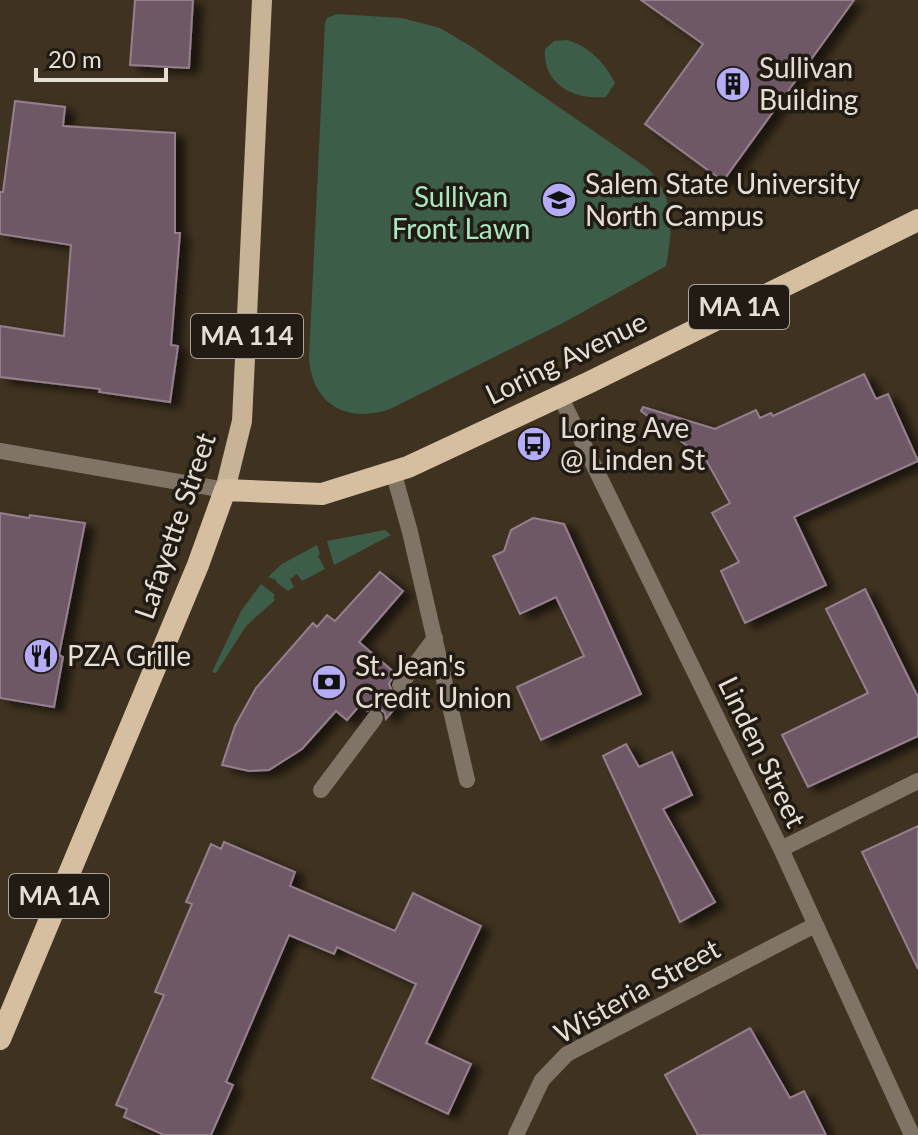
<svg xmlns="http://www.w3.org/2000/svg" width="918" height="1135" font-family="Lato,sans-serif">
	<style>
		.green { fill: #3c5e49 }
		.building { fill: #6e5966; stroke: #957e8d; stroke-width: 2; filter: url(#shadow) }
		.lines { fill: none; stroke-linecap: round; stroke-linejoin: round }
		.service { stroke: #7f7466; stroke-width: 16 }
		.minor { stroke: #7f7466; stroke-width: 16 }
		.primary { stroke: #c8b396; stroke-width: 20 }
		.trunk { stroke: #d6bfa0; stroke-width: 22 }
		.labels { text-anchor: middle; stroke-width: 7; stroke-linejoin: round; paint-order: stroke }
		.shield { fill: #211b13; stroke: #aba399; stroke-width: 2 }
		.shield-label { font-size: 26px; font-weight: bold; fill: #e6ddd3 }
		.poi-label { font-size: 28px; fill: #e6ddd3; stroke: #211b13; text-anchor: start }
		.park-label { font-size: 28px; fill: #a8e7bf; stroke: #211b13 }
		.street-label { font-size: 28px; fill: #e6ddd3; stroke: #211b13 }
	</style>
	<defs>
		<filter id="shadow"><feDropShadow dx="9" dy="5" stdDeviation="4" flood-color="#0009"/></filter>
	</defs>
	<rect width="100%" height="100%" fill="#3f3220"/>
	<path class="green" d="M337,14L402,18L440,28L472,47L647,168C675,195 673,230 666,266L561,324L390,409C347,424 311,404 309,357L325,23L327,18Z
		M567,40C590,47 605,63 615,83L606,97C575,100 542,85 545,49L554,41Z
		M385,530L391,535L334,565L327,541Z
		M317,545L320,554L318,556L325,569L302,581L297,574L290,579L294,587L288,591L276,582L277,580L268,577L282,564Z
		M261,584L275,595L273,597L275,600L246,626L216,673L212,672L241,611Z"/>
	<path class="building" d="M135,0H193L189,68L130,65Z
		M641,0H854L723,181L645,124L703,44Z
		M15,101L65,107L63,126L175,133V233H180L171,345L178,346L170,402L99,392L100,389L0,377V326L64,336L71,245L0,234V192H3Z
		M864,374L876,399L888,394L918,461L794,517L826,585L745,623L721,571L739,562L712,513L730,503L706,460L641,411L643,407L715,429L756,410L760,418L771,413L773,416Z
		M0,513L29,518L30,515L85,523L59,655L63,657L54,707L0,698Z
		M533,518L564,524L641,694L541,740L517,687L584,656L556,597L520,614L493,556L504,551L511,530Z
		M380,572L403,591L359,642L395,673L389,684L393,693L400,696L408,692L386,719L385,713L377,707L367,711L360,705L347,720L336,711L302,749L269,770L249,771L222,765L235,726L256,688L313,623L317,627L327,615L335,621Z
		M865,589L918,697V736L808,787L782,735L868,693L826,609Z
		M626,744L639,767L672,752L692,795L663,809L715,902L680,922L603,756Z
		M918,826V969L862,852Z
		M224,842L295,872L290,886L395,931L413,893L481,926L426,1043L471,1064L448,1114L372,1078L416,984L337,947L334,954L289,935L226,1082L233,1085L211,1135H164L124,1117L127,1109L116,1105L164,995L155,992L192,904L186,902L211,844L221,849Z
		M750,1028L790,1098L804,1091L826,1135H698L665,1075Z"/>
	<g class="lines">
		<path class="service" d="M393,471L410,532L467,780
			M400,685L435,638
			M321,790L375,718"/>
		<path class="minor" d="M560,396L781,849L912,1135
			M0,451L225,490
			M781,849L918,781
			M516,1135L542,1080L567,1054L815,925"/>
		<path class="primary" d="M225,490L242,421L262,0"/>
		<path class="trunk" d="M0,1039L198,565L225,490L322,494L408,467L590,382L918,220"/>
	</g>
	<defs>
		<g id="building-disc" transform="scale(1.8)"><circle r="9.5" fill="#b5acf8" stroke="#211b13"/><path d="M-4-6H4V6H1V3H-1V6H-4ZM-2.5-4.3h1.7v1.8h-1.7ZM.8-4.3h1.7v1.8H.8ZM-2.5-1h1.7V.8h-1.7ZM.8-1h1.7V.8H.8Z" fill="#111"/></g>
		<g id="university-disc" transform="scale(1.8)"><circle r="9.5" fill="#b5acf8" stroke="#211b13"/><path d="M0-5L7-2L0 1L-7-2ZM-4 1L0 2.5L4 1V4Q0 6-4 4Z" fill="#111"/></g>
		<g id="bus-disc" transform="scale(1.8)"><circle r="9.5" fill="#b5acf8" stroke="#211b13"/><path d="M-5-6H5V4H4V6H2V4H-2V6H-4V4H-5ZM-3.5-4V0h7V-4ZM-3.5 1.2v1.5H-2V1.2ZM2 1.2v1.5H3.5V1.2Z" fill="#111"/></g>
		<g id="restaurant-disc" transform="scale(1.8)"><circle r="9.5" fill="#b5acf8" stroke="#211b13"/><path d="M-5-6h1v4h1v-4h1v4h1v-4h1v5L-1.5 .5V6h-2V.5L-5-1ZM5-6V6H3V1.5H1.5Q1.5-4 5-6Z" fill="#111"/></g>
		<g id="bank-disc" transform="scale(1.8)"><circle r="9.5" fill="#b5acf8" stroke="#211b13"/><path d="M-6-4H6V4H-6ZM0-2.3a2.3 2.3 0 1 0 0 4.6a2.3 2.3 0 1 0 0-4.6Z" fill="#111"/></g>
	</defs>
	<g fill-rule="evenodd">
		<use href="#building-disc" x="733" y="84"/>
		<use href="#university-disc" x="559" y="200"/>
		<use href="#bus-disc" x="534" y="444"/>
		<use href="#restaurant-disc" x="41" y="656"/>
		<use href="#bank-disc" x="329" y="682"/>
	</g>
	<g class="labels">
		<g class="shield">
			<rect x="689" y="285" width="100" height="44" rx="6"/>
			<rect x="191" y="314" width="112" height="44" rx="6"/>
			<rect x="9" y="874" width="100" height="44" rx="6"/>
		</g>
		<g class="shield-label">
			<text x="739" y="316">MA 1A</text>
			<text x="247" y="345">MA 114</text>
			<text x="59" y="905">MA 1A</text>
		</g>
		<g class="poi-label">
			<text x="759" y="78">Sullivan<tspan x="759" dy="32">Building</tspan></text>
			<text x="585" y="194">Salem State University<tspan x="585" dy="32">North Campus</tspan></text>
			<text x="560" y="438">Loring Ave<tspan x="560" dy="32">@ Linden St</tspan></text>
			<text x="67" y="666">PZA Grille</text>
			<text x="355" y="676">St. Jean's<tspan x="355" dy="32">Credit Union</tspan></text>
		</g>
		<g class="park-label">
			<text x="461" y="207">Sullivan<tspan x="461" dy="32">Front Lawn</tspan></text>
		</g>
		<g class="street-label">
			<text transform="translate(566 358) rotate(-26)" y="10">Loring Avenue</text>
			<text transform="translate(175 526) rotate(-71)" y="10">Lafayette Street</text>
			<text transform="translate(762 752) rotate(64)" y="10">Linden Street</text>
			<text transform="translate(637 991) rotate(-29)" y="10">Wisteria Street</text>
		</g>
	</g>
	<path d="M36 68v12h130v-12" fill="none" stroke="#e6ddd3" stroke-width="4"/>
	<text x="48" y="68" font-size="24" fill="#e6ddd3" stroke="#211b13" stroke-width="6" paint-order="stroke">20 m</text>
</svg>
